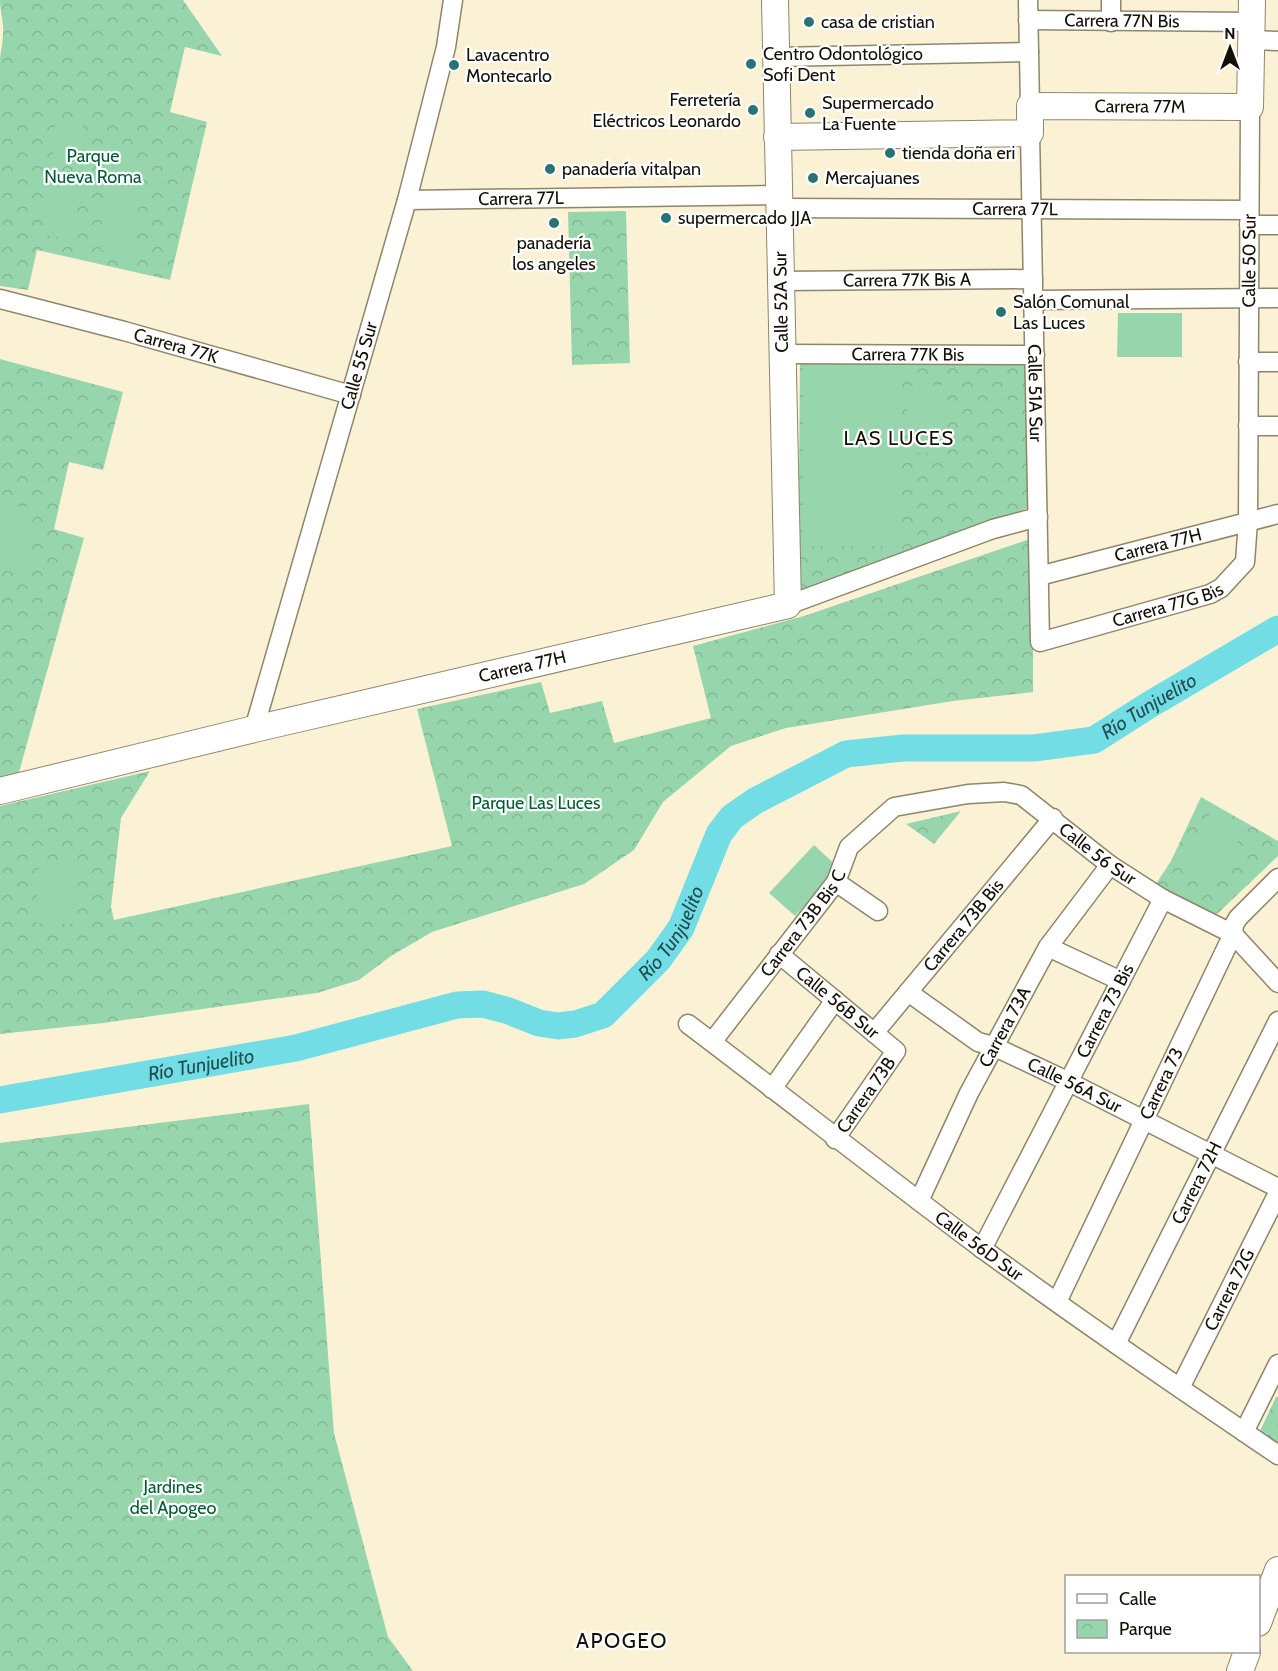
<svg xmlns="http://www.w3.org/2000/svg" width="1278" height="1671" font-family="Cabin,sans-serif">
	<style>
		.park { fill: url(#park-crowns) }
		.pitch { fill: #97d6ac }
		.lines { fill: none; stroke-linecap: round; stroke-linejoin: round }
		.river { stroke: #72dde4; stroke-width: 27 }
		.street-casing { stroke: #8e866b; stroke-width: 21 }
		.secondary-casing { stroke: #8e866b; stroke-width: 28 }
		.street { stroke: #fff; stroke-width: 18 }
		.secondary { stroke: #fff; stroke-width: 26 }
		.poi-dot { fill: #297373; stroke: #fff; stroke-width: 2 }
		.labels { text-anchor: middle; stroke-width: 4.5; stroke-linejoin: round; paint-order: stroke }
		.street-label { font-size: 18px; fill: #131006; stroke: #fff }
		.poi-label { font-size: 18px; fill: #131006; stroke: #fff; text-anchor: start }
		.park-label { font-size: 18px; fill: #035d33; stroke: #fff }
		.neighbourhood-label { font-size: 20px; letter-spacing: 1.5px; fill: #131006; stroke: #fff }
		.water-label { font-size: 20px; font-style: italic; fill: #215054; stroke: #fff }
		.quarter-label { font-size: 21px; letter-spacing: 1.5px; fill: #131006; stroke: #fff }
	</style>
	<defs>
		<pattern id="park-crowns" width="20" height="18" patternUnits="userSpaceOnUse" patternTransform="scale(1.5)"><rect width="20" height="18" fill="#97d6ac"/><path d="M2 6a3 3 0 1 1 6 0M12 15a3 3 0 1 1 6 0" fill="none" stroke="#81b792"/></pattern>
	</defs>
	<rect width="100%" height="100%" fill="#fbf2d5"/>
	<path class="park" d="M0,0H183L222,56L185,47L170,112L207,122L170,280L37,250L28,290L0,286V58C1,50 3,42 3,34C4,22 0,12 0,0Z
		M626,211L630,363L572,365L568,212Z
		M0,359L123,392L103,470L69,462L54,529L84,538L18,776L0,779Z
		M800,364H1030L1028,508L798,592Z
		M1033,538V692L953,701L786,728L731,746L663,802L634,850L584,884L432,932L391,956L359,980L317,993L273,999L103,1023L0,1034V806L150,771L121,818L111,907L114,920L452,846L417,709L541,682L550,713L602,701L614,743L711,718L693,646L804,616Z
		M1201,797L1278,841V856L1216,915L1156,884L1171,861Z
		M961,811L934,844L906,824Z
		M309,1104L334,1433L388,1637L413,1671H0V1143Z
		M1276,1397H1278V1446L1259,1433Z"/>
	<path class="pitch" d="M56,117L83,120L79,167L52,165Z
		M105,160L141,162L136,252L101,250Z
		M51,186L77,191L69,239L43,235Z
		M1118,313H1182V357H1117Z
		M803,367H898V546H803Z
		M946,385L947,452L908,453L907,386Z
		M0,506L29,507L28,572L0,571Z
		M1212,810L1246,829L1212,882L1180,865Z
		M814,845L839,868L795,916L769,893Z
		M39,859L74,861L72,924L36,923Z"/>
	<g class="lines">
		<path class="river" id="s1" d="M0,1100L296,1048L457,1005L483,1004L509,1011L539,1023L558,1026L575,1024L603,1015L658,960L681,928L719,834L732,817L755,801L846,754L903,748H1034L1094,740L1149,705L1278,629"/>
		<g class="street-casing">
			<g id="street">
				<path d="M1028,0L1030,106"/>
				<path id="s2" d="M1028,20L1252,22"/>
				<path d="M1111,22V0"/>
				<path d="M1251,40L1278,41"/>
				<path d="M776,57L1029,52"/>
				<path id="s3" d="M1030,133L1040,642L1210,594L1221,588L1245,562L1248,522L1250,107"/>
				<path id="s4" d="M407,200L779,195"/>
				<path id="s5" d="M779,208L1249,210"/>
				<path d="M1249,225H1278"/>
				<path id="s6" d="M781,281L1033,279"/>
				<path id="s7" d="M0,299L124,331L351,395"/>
				<path d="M1034,300L1278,298"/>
				<path id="s8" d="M782,354L1035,355"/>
				<path d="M1248,362H1278"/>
				<path d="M1248,426H1278"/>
				<path id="s9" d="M1039,576L1278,514"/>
				<path d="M788,605L993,529L1038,517"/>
				<path id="s10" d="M254,729L407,200L446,47L453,0"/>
				<path d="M836,882L878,911"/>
				<path d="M1048,947L1121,981"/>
				<path id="s11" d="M779,954L896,1051L835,1139"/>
				<path id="s12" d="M908,992L978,1042L993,1046L1069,1082L1278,1188"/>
				<path id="s13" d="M688,1024C786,1098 882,1174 980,1247C1078,1319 1178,1387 1278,1455"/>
				<path id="s14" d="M874,1033L1053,818"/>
				<path id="s15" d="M712,1042L836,882L849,847L894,807L968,794L1004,792L1021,795L1110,865L1163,899L1233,934L1278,983"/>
				<path d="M772,1089L835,1000"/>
				<path id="s16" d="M919,1201L969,1093L1048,947L1110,865"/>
				<path id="s17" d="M982,1249L1163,899"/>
				<path id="s18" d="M1057,1302L1233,934L1234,925L1238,918L1278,878"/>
				<path id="s19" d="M1116,1344L1278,1021"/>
				<path id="s20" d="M1180,1388L1278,1193"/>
				<path d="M1244,1432L1278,1364"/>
			</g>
		</g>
		<g class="secondary-casing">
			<g id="secondary">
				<path id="s21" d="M777,137L1030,133V106L1250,107L1252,0"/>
				<path id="s22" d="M0,791L254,729L788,605L775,0"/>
				<path d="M1258,1623L1278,1570"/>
				<path d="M1240,1671L1247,1652"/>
			</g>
		</g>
		<use href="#street" class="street"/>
		<use href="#secondary" class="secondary"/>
	</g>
	<g class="poi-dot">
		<circle cx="809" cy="22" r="6"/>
		<circle cx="751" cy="64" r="6"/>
		<circle cx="454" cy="65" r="6"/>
		<circle cx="753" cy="110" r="6"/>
		<circle cx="810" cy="113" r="6"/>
		<circle cx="890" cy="153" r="6"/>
		<circle cx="550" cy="169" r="6"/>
		<circle cx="813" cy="178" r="6"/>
		<circle cx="666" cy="218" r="6"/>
		<circle cx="554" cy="223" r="6"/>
		<circle cx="1001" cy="312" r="6"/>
	</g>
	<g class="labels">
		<g class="street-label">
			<text dy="6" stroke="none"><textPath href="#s2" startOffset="94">Carrera 77N Bis</textPath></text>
			<text dy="6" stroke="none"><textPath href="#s21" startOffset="390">Carrera 77M</textPath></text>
			<text dy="6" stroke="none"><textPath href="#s4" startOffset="114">Carrera 77L</textPath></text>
			<text dy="6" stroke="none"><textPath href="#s5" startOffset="236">Carrera 77L</textPath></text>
			<text dy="6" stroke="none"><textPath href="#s3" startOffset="1035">Calle 50 Sur</textPath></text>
			<text dy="6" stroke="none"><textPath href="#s6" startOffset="126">Carrera 77K Bis A</textPath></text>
			<text transform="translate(781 302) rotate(-91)" y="6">Calle 52A Sur</text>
			<text dy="6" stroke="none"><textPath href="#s7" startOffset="182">Carrera 77K</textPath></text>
			<text dy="6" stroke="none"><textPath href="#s8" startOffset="126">Carrera 77K Bis</textPath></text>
			<text dy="6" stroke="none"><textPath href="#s10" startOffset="378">Calle 55 Sur</textPath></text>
			<text dy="6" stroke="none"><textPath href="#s3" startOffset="260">Calle 51A Sur</textPath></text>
			<text dy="6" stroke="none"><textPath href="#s9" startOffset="123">Carrera 77H</textPath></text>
			<text dy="6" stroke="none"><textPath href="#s3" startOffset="642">Carrera 77G Bis</textPath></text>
			<text dy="6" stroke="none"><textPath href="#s22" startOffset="537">Carrera 77H</textPath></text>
			<text dy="6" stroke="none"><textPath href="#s15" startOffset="525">Calle 56 Sur</textPath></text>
			<text dy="6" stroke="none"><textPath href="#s15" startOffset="150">Carrera 73B Bis C</textPath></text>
			<text dy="6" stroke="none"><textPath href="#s14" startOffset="140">Carrera 73B Bis</textPath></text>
			<text dy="6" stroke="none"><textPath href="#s11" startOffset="76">Calle 56B Sur</textPath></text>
			<text dy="6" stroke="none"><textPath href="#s17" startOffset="268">Carrera 73 Bis</textPath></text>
			<text dy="6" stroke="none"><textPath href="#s16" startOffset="194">Carrera 73A</textPath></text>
			<text dy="6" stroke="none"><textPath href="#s18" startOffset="242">Carrera 73</textPath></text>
			<text dy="6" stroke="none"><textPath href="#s12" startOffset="192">Calle 56A Sur</textPath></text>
			<text transform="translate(866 1095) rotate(-55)" y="6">Carrera 73B</text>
			<text dy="6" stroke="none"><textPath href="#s19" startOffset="180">Carrera 72H</textPath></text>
			<text dy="6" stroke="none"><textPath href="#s13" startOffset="366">Calle 56D Sur</textPath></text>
			<text dy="6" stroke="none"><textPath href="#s20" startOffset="110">Carrera 72G</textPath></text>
		</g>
		<g class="poi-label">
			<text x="821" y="28">casa de cristian</text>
			<text x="763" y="60">Centro Odontológico<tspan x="763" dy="21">Sofi Dent</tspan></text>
			<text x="466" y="61">Lavacentro<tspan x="466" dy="21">Montecarlo</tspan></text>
			<text x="741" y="106" text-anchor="end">Ferretería<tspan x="741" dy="21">Eléctricos Leonardo</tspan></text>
			<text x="822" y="109">Supermercado<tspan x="822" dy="21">La Fuente</tspan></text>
			<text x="902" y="159">tienda doña eri</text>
			<text x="562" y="175">panadería vitalpan</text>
			<text x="825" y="184">Mercajuanes</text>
			<text x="678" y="224">supermercado JJA</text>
			<text x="554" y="249" text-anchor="middle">panadería<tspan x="554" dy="21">los angeles</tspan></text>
			<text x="1013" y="308">Salón Comunal<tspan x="1013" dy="21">Las Luces</tspan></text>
		</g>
		<g class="park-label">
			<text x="93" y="162">Parque<tspan x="93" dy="21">Nueva Roma</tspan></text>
			<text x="536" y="809">Parque Las Luces</text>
			<text x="173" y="1493">Jardines<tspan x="173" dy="21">del Apogeo</tspan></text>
		</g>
		<g class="neighbourhood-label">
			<text x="899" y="445">LAS LUCES</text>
		</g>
		<g class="water-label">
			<text dy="7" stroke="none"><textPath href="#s1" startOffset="1302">Río Tunjuelito</textPath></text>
			<text dy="7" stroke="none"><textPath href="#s1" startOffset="726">Río Tunjuelito</textPath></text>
			<text dy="7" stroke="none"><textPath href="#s1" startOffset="204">Río Tunjuelito</textPath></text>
		</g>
		<g class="quarter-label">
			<text x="622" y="1648">APOGEO</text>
		</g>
	</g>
	<rect x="1065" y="1575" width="195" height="78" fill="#ffffff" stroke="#a19f9b" stroke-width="1.5"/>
	<rect x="1077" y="1594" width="30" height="9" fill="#ffffff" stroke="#a19f9b" stroke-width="1.5"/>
	<text x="1119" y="1605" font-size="18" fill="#131006">Calle</text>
	<rect x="1077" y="1620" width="30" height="18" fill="url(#park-crowns)" stroke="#a19f9b" stroke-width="1.5"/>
	<text x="1119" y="1635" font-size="18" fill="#131006">Parque</text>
	<g transform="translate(1230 48)" stroke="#ffffff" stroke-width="4.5" paint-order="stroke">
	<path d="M0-4.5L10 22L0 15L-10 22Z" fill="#131006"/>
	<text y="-9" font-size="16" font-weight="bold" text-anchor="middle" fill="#131006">N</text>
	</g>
</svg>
